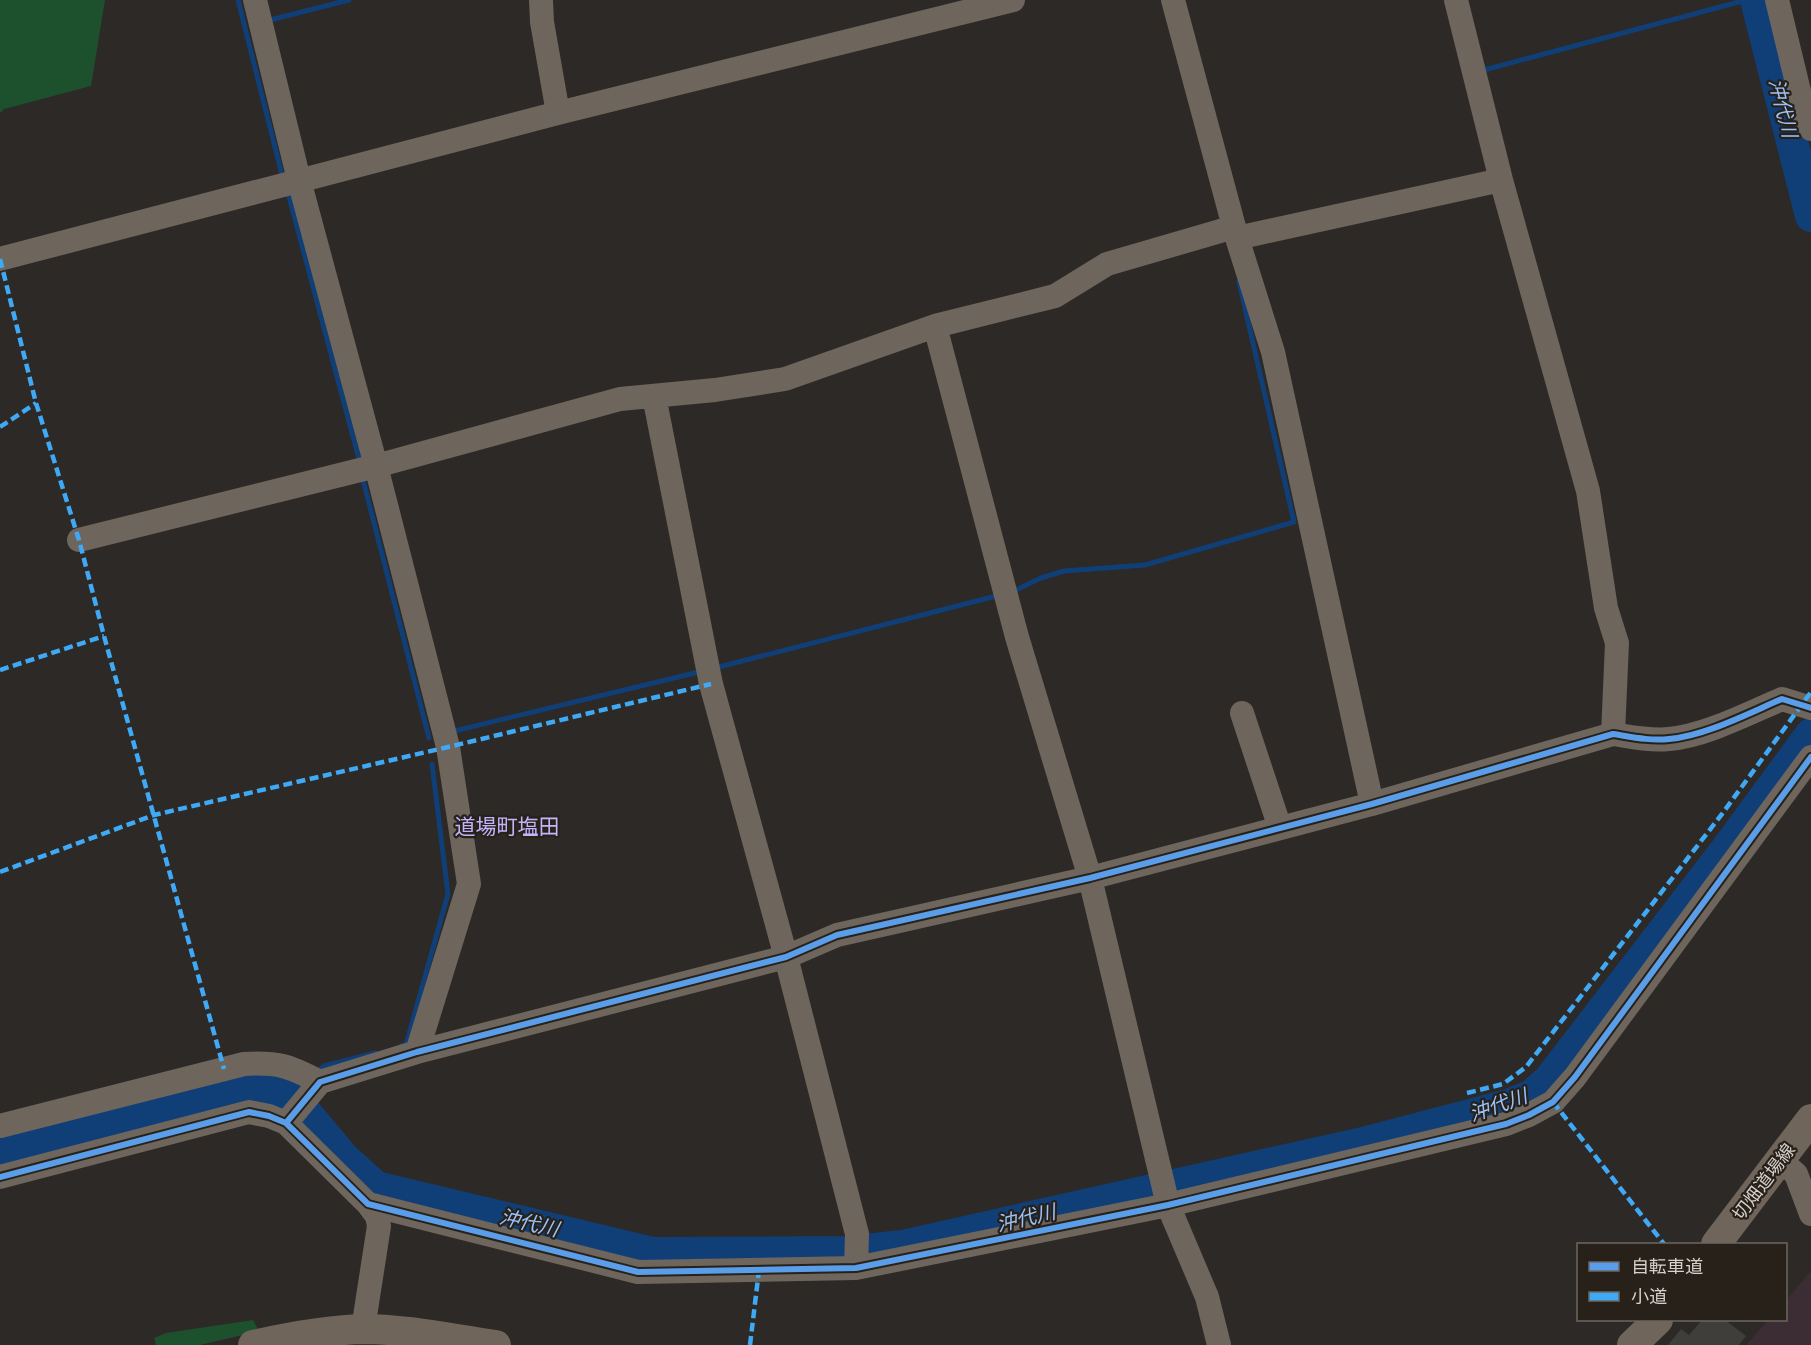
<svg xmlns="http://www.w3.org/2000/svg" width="1811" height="1345" font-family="Poppins,'Noto Sans JP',sans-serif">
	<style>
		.education { fill: #3c2c33 }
		.green { fill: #1d512d }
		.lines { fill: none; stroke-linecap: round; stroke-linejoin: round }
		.stream { stroke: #103f78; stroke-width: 5 }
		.river { stroke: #103f78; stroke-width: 32 }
		.building { fill: #403e3b }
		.minor { stroke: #6e655c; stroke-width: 24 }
		.major { stroke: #6f655b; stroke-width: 30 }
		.quiet { stroke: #3fa9f5; stroke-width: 4.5; stroke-dasharray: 9 4.5; stroke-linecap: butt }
		.cycleway-casing { stroke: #272119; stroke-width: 10 }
		.cycleway { stroke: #5a9eea; stroke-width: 6 }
		.labels { text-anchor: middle; stroke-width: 4.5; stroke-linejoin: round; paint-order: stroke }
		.street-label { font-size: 18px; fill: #d5d1cc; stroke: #272119 }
		.water-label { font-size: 20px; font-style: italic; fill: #9ac2f9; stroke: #272119 }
		.quarter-label { font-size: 21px; fill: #c0b5fd; stroke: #272119 }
	</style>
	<rect width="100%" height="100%" fill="#2c2926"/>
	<path class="education" d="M1811,1271V1345H1746L1768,1320H1786V1300Z"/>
	<path class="green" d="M0,0H105L91,86L4,109L0,113Z
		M253,1320L259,1331L200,1345H156L154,1338L166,1333Z"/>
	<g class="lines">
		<path class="stream" d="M238,0L282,175
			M266,21L349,0
			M1483,66L1484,70L1746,0
			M288,193L359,459
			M362,476L429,738
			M1012,592L1041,578L1064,571L1145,565L1294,522L1239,282
			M715,668L1000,595
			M450,732L703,671
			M401,1046L406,1045L448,894L432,764
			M316,1073L324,1066L375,1053
			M292,1096L301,1087"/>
		<path class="river" d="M1756,0L1811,216
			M0,1150L254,1087L292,1096L343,1157L376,1187L653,1253L847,1252L902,1246L1367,1142L1508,1105L1532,1095L1549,1080L1728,847L1811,734"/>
	</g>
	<path class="building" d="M1702,1320H1725L1746,1336L1739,1345H1668L1681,1329L1689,1335Z"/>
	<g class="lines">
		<path class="minor" d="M255,0L299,180L376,466L448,747L469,884L417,1052
			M541,0L542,22L558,113
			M1173,0L1237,238L1273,352L1372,804
			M1456,0L1501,180L1588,491L1606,608L1617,643L1613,734
			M1777,0L1805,116L1811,129
			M1237,238L1501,180
			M0,259L558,113L1013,0
			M935,326L1017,637L1090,878L1168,1205L1207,1297L1219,1345
			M654,396L711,684L786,957L857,1234L856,1268
			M79,540L376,466L620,399L715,390L785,379L935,326L1055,296L1107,264L1234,227
			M1242,713L1280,828
			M286,1123L320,1082L417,1052L786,957L837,935L1090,878L1372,804L1613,734C1632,737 1650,741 1669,739C1705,736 1749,713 1782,699L1811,708
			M0,1126L244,1064C279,1062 289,1066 320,1082
			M1780,1160L1796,1174L1811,1214
			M0,1177L249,1112L269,1116L286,1123L368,1204L638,1272L856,1268L1168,1205L1506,1124L1529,1115L1553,1102L1575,1077L1811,757
			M363,1329L379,1226L377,1216L368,1204"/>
		<path class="major" d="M1716,1244L1811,1119
			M253,1345C289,1337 325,1330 363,1329C407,1329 452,1339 496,1345
			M1632,1345L1658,1320"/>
		<path class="quiet" d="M0,259L36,403L79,540L104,636L224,1069
			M0,427L36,403
			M0,670L104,636
			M0,872L154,815L448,747L711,684
			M1467,1093L1503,1084L1526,1067L1722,814L1811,692
			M1553,1102L1664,1244
			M750,1345L759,1270"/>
		<g class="cycleway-casing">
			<path id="cycleway" d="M286,1123L320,1082L417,1052L786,957L837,935L1090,878L1372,804L1613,734C1632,737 1650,741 1669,739C1705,736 1749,713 1782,699L1811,708
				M0,1177L249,1112L269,1116L286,1123L368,1204L638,1272L856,1268L1168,1205L1506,1124L1529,1115L1553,1102L1575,1077L1811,757"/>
		</g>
		<use href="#cycleway" class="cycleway"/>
	</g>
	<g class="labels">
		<g class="street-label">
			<text transform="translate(1764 1182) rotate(-53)" y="6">切畑道場線</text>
		</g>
		<g class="water-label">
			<text transform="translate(1783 108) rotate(76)" y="7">沖代川</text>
			<text transform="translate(1498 1105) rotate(-19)" y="7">沖代川</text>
			<text transform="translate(1026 1218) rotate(-13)" y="7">沖代川</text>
			<text transform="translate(529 1223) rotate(13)" y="7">沖代川</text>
		</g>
		<g class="quarter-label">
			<text x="507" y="834">道場町塩田</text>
		</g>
	</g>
	<rect x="1577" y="1243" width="210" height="78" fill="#272119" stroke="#6d6761" stroke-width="1.5"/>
	<rect x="1589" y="1262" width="30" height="9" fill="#5a9eea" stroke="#6d6761" stroke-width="1.5"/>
	<text x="1631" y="1273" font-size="18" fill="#d5d1cc">自転車道</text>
	<rect x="1589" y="1292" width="30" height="9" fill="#3fa9f5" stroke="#6d6761" stroke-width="1.5"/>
	<text x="1631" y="1303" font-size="18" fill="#d5d1cc">小道</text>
</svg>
